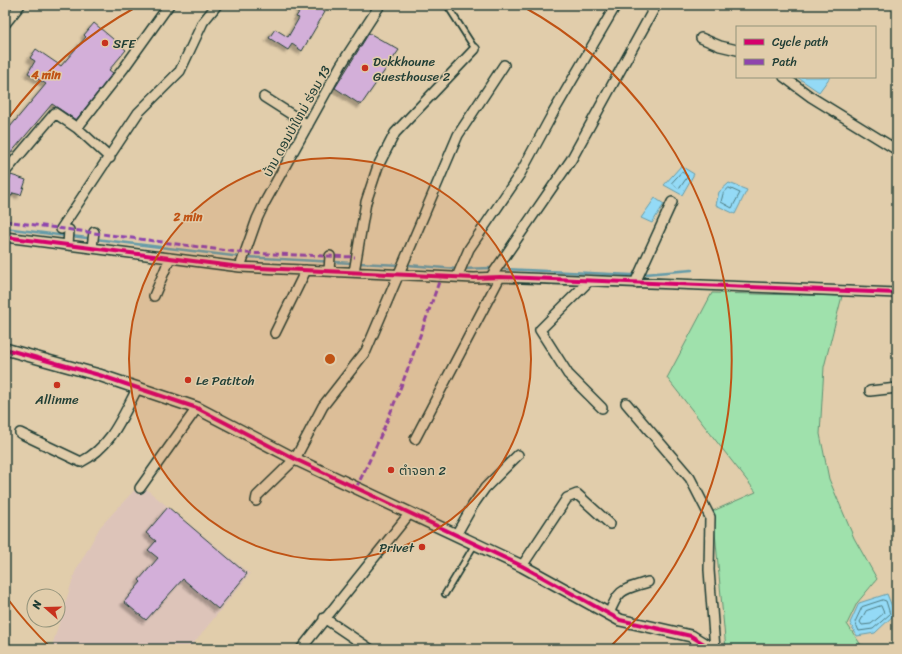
<svg xmlns="http://www.w3.org/2000/svg" width="902" height="654" font-family="Sriracha,'Noto Sans Lao',sans-serif">
	<style>
		.built { fill: #ddc4b9 }
		.green { fill: #9fe1ac; stroke: #5f8f70 }
		.water { fill: #94daf6; stroke: #659ba8 }
		.lines { fill: none; stroke-linecap: round; stroke-linejoin: round }
		.shore { stroke: #4e7c82; stroke-width: 1 }
		.stream { stroke: #659ba8; stroke-width: 2.5 }
		.building { fill: #d3afd9; stroke: #1f3d34; filter: url(#shadow) }
		.service-casing { stroke: #1f3d34; stroke-width: 8 }
		.minor-casing { stroke: #1f3d34; stroke-width: 12 }
		.tertiary-casing { stroke: #1f3d34; stroke-width: 14 }
		.service { stroke: #e1cdab; stroke-width: 4.5 }
		.minor { stroke: #e1cdab; stroke-width: 9 }
		.tertiary { stroke: #e1cdab; stroke-width: 11 }
		.quiet { stroke: #8e44ad; stroke-width: 3; stroke-dasharray: 6 3; stroke-linecap: butt }
		.cycleway-casing { stroke: #e1cdab; stroke-width: 6 }
		.cycleway { stroke: #d6006c; stroke-width: 4 }
		.ring { fill: none; stroke: #c05314; stroke-width: 2 }
		.poi-dot { fill: #c8321e; stroke: #e1cdab; stroke-width: 1.5 }
		.labels { text-anchor: middle; stroke-width: 3; stroke-linejoin: round; paint-order: stroke }
		.poi-label { font-size: 13px; fill: #1f3d34; stroke: #e1cdab; text-anchor: start }
		.street-label { font-size: 13px; fill: #1f3d34; stroke: #e1cdab }
		.centre { fill: #c05314; stroke: #e1cdab; stroke-width: 2 }
		.ring-label { font-size: 12px; text-anchor: middle; font-weight: bold; fill: #c05314; stroke: #e1cdab; stroke-width: 3; stroke-linejoin: round; paint-order: stroke }
	</style>
	<defs>
		<filter id="shadow"><feDropShadow dx="-3.5" dy="3.5" stdDeviation="1" flood-color="#0004"/></filter>
	</defs>
	<rect width="100%" height="100%" fill="#e1cdab"/>
	<filter id="ink" filterUnits="userSpaceOnUse"><feTurbulence type="fractalNoise" baseFrequency=".025" numOctaves="2"/><feDisplacementMap in="SourceGraphic" scale="8" xChannelSelector="R" yChannelSelector="G"/><feConvolveMatrix kernelMatrix="1 2 1 2 8 2 1 2 1" color-interpolation-filters="sRGB"/></filter>
	<g filter="url(#ink)">
		<path class="built" d="M140,484L250,574L189,649H51L75,572L100,527Z"/>
		<path class="green" d="M712,293L842,296L824,367L820,434L829,479L854,538L877,579L857,603L847,624L861,645L890,649H726L713,511L756,492L667,378Z"/>
		<path class="water" d="M797,77H830L819,92Z
			M681,166L694,174L682,195L664,185Z
			M729,183L747,190L735,214L716,205L719,192Z
			M655,198L664,204L652,223L641,218Z
			M887,594L895,614L875,633L857,636L850,623L859,603Z"/>
		<g class="lines">
			<path class="shore" d="M682,172L688,176L679,189L672,183Z
				M729,188L740,193L732,208L721,202L723,194Z
				M883,600L886,601L890,614L873,629L859,631L855,622L862,607Z
				M881,606L884,613L871,624L862,625L860,622L866,611Z"/>
			<path class="stream" d="M5,228L66,236
				M71,236L241,257
				M246,257L353,263
				M358,263L400,265
				M408,265L457,269
				M462,269L491,268
				M504,269L632,275
				M645,274L692,270"/>
		</g>
		<path class="building" d="M294,5H313L325,12L302,51L292,44L288,50L269,38L275,29L288,37L299,18L296,17L301,9Z
			M94,23L126,50L109,70L113,73L76,120L52,104L5,160V133L46,84L28,73L35,61L30,58L36,49L61,66L86,37L84,35Z
			M369,33L399,50L361,105L335,88Z
			M11,175L26,180L21,195L13,193L12,196L5,194Z
			M168,507L247,574L218,609L183,579L146,620L124,602L141,582L139,580L158,558L148,550L156,541L146,533Z"/>
		<g class="lines">
			<g class="service-casing">
				<path id="service" d="M447,5L475,49
					M445,594L475,544"/>
			</g>
			<g class="minor-casing">
				<path id="minor" d="M5,24L20,5
					M701,38L720,46L737,50
					M784,77L811,97L897,150
					M264,97L308,125
					M77,128L124,68L169,5
					M5,172L55,113L77,128L110,158
					M61,229L138,113L180,71L203,22L217,5
					M5,237L240,267L474,278L500,277L897,293
					M68,245L69,230
					M92,247L94,232
					M240,267L257,219L265,202L341,65L380,5
					M329,271L330,256
					M354,272L366,202L378,166L395,133L475,49
					M457,277L469,249L520,174L553,113L616,5
					M490,278L571,160L656,5
					M589,281L540,330L568,374L602,408
					M635,283L672,202
					M154,296L170,258
					M275,333L306,270
					M870,391L897,388
					M626,403L690,478L710,517L709,570L715,649
					M20,433L81,462C112,446 122,417 138,387
					M415,439L500,277
					M140,488L197,408
					M256,501L257,496L295,459L323,406L366,351L458,135L504,65
					M456,535L473,505L485,488L518,455
					M522,566L567,498L577,494L610,524
					M609,614C619,588 623,590 648,582
					M324,618L370,649
					M301,649L410,513"/>
			</g>
			<g class="tertiary-casing">
				<path id="tertiary" d="M5,349L99,375L197,408L295,459L522,566L620,620L691,636L712,649"/>
			</g>
			<use href="#service" class="service"/>
			<use href="#minor" class="minor"/>
			<use href="#tertiary" class="tertiary"/>
			<path class="quiet" d="M5,221L244,253L355,257
				M356,488C391,419 416,348 441,276"/>
			<g class="cycleway-casing">
				<path id="cycleway" d="M5,237L240,267L474,278L500,277L897,293
					M5,349L99,375L197,408L295,459L522,566L620,620L691,636L712,649"/>
			</g>
			<use href="#cycleway" class="cycleway"/>
		</g>
	</g>
	<circle cx="330" cy="359" r="201" fill="#c05314" fill-opacity=".12"/>
	<g class="ring">
		<circle cx="330" cy="359" r="201"/>
		<path d="M51 648A402 402 0 0 1 7 598M7 120A402 402 0 0 1 138 6M522 6A402 402 0 0 1 609 648"/>
	</g>
	<g class="poi-dot">
		<circle cx="105" cy="43" r="4"/>
		<circle cx="365" cy="68" r="4"/>
		<circle cx="188" cy="380" r="4"/>
		<circle cx="57" cy="385" r="4"/>
		<circle cx="391" cy="470" r="4"/>
		<circle cx="422" cy="547" r="4"/>
	</g>
	<g class="labels">
		<g class="poi-label">
			<text x="113" y="48">SFE</text>
			<text x="373" y="66">Dokkhoune<tspan x="373" dy="15">Guesthouse 2</tspan></text>
			<text x="196" y="385">Le Patitoh</text>
			<text x="57" y="404" text-anchor="middle">Allinme</text>
			<text x="399" y="475">ຕຳຈອກ 2</text>
			<text x="414" y="552" text-anchor="end">Privet</text>
		</g>
		<g class="street-label">
			<text transform="translate(296 121) rotate(-61)" y="5">ບ້ານ ດອນປ່າໃຫມ່ ຮ່ອມ 13</text>
		</g>
	</g>
	<circle cx="330" cy="359" r="6" class="centre"/>
	<g class="ring-label">
		<text x="46" y="79">4 min</text>
		<text x="188" y="221">2 min</text>
	</g>
	<rect width="902" height="654" fill="none" stroke="#e1cdab" stroke-width="20"/>
	<rect x="10" y="10" width="882" height="634" fill="none" stroke="#1f3d34" stroke-width="1.5" filter="url(#ink)"/>
	<rect x="736" y="26" width="140" height="52" fill="#e1cdab" stroke="#93937b"/>
	<rect x="744" y="39" width="20" height="6" fill="#d6006c" stroke="#93937b"/>
	<text x="772" y="46" font-size="12" fill="#1f3d34">Cycle path</text>
	<rect x="744" y="59" width="20" height="6" fill="#8e44ad" stroke="#93937b"/>
	<text x="772" y="66" font-size="12" fill="#1f3d34">Path</text>
	<g transform="translate(46 608) rotate(290)"><circle r="19" fill="#e1cdab" stroke="#93937b"/>
	<path d="M0-3L7 15L0 10L-7 15Z" fill="#c8321e"/>
	<text y="-6" font-size="11" font-weight="bold" text-anchor="middle" fill="#1f3d34">N</text>
	</g>
</svg>
